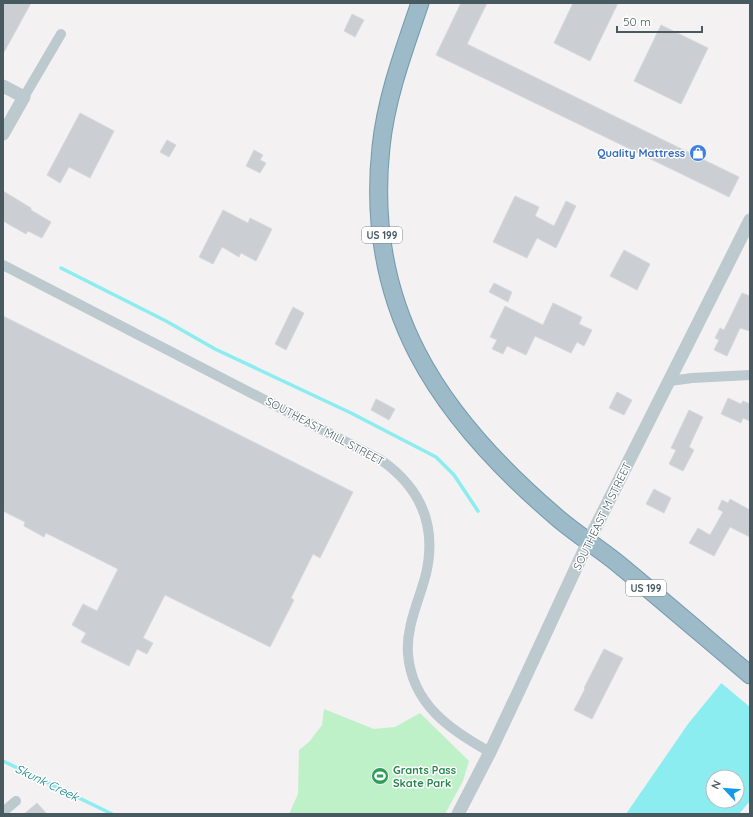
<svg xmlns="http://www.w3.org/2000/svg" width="753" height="817" font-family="Quicksand,sans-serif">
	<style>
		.green { fill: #bff1c9 }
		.water { fill: #8bedef; fill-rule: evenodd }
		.pier { fill: #f3f1f1 }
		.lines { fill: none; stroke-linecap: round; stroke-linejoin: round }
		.stream { stroke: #8bedef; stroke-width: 3.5 }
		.building { fill: #cbcfd4; stroke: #d5d9dc }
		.trunk-casing { stroke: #7399ad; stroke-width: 19 }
		.minor { stroke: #bcc9ce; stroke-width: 10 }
		.tertiary { stroke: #bcc9ce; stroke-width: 13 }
		.trunk { stroke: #9cbac8; stroke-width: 17 }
		.labels { text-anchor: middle; stroke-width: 3; stroke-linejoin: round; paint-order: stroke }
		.shield { fill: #fff; stroke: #7f8b8f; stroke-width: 1 }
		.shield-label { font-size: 10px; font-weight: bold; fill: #48595f }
		.shop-label { font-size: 11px; font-weight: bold; fill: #366cbe; stroke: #fff; text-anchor: end }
		.street-label { font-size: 11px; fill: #48595f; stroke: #fff }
		.leisure-label { font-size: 11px; font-weight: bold; fill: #27864d; stroke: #fff; text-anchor: start }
		.water-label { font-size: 12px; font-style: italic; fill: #0b8082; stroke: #fff }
	</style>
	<rect width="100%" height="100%" fill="#f3f1f1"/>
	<path class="green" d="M324,709L374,729L395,727L420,713L469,761L463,781L445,814H289L298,794L299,750L309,742L322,725Z"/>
	<path class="water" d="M750,648V801L739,814H626L688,724ZM713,777H737V801H713Z"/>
	<path class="pier" d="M750,646V707L720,682Z"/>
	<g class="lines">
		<path class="stream" d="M61,268L166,321L215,349L351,413L436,457L454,475L478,511
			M3,761L112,814"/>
	</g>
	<path class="building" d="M3,3H31L3,54Z
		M461,3H487L467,44L739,177L729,197L436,55Z
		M573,3H618L590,61L554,43Z
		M352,14L364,20L355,37L344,31Z
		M661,25L708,48L681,104L634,81Z
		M80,113L114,131L90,178L69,167L60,183L47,175Z
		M167,140L176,145L169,157L160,152Z
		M254,150L263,155L260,160L266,163L260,173L246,166Z
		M3,191L31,208V210L51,222L42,238L28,231L26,234L3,221Z
		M515,196L539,207L535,216L554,226L566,201L576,206L556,248L537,238L527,258L493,242Z
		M223,210L248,223L250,218L272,229L256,261L241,253L239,257L222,247L213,264L199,257Z
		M624,250L650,264L637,290L610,276Z
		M494,283L512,292L508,302L489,292Z
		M742,293L750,296V331L740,328L727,356L714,350L719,340L715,338L720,328L724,330Z
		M553,303L582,317L579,324L592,330L584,346L577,342L571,353L535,336L526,355L507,346L503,354L492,349L497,340L490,337L505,306L543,325Z
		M293,307L304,313L286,350L275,344Z
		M3,316L353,492L320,558L313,554L291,598L294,600L270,647L165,595L143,638L153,643L147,654L137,649L129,666L81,642L86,633L72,625L83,604L97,611L118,569L46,533L44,537L24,526L25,522L3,511Z
		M617,392L632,400L624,415L609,408Z
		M728,398L741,404L743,401L750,404V421L743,418L741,423L721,414Z
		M376,399L395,409L389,420L371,410Z
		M689,410L703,417L689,447L694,450L683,471L669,464L676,450L671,448Z
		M654,489L671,498L664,513L646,504Z
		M730,499L750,510V537L730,527L714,556L689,543L698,528L710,535L723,512L718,509L722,500L728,503Z
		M604,649L623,658L592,719L574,710L585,689L584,688Z
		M37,803L47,814H24Z"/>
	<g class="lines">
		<g class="trunk-casing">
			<path id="trunk" d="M420,3C404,50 386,98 381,147C364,307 438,415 553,514C573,532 596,546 616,562C661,599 705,637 750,675"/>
		</g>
		<path class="minor" d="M24,97L61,34
			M3,265L381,460C421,488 437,526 426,574C419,601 406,626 408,654C412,704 450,730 490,752
			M670,381L692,378L750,375
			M3,812L16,801"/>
		<path class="tertiary" d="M3,86L24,97L3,134
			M458,814L490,752L517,695L588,542L750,220"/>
		<use href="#trunk" class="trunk"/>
	</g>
	<defs>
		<g id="shop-disc" transform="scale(0.9)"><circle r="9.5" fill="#3f7fe0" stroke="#fff"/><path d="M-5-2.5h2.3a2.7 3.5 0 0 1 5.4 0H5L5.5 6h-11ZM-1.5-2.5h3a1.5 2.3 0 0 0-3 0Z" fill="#fff"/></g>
		<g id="stadium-disc" transform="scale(0.9)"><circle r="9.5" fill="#2e9e5b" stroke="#fff"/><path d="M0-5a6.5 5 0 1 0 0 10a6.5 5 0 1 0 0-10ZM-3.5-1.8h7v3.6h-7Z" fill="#fff"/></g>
	</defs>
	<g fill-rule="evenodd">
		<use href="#shop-disc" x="698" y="153"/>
		<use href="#stadium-disc" x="380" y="776"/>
	</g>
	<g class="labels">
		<g class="shield">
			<rect x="362" y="227" width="40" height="16" rx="3"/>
			<rect x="626" y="580" width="40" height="16" rx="3"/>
		</g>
		<g class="shield-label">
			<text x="382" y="239">US 199</text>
			<text x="646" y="592">US 199</text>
		</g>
		<g class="shop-label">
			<text x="685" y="157">Quality Mattress</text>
		</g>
		<g class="street-label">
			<text transform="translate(325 431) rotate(28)" y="4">SOUTHEAST MILL STREET</text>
			<text transform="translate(602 516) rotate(-64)" y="4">SOUTHEAST M STREET</text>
		</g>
		<g class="leisure-label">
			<text x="393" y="774">Grants Pass<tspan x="393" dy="13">Skate Park</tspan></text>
		</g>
		<g class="water-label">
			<text transform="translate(47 783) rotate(26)" y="4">Skunk Creek</text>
		</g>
	</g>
	<rect width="753" height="817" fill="none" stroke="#48595f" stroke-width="8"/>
	<g transform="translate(725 789) rotate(296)"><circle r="19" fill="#ffffff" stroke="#b6bdbf"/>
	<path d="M0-3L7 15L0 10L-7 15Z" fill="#139aeb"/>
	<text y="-6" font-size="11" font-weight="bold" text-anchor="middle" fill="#48595f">N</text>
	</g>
	<path d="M617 26v6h85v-6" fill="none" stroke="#48595f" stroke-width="2"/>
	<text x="623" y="26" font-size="12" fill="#48595f" stroke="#ffffff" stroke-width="3" paint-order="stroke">50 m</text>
</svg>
